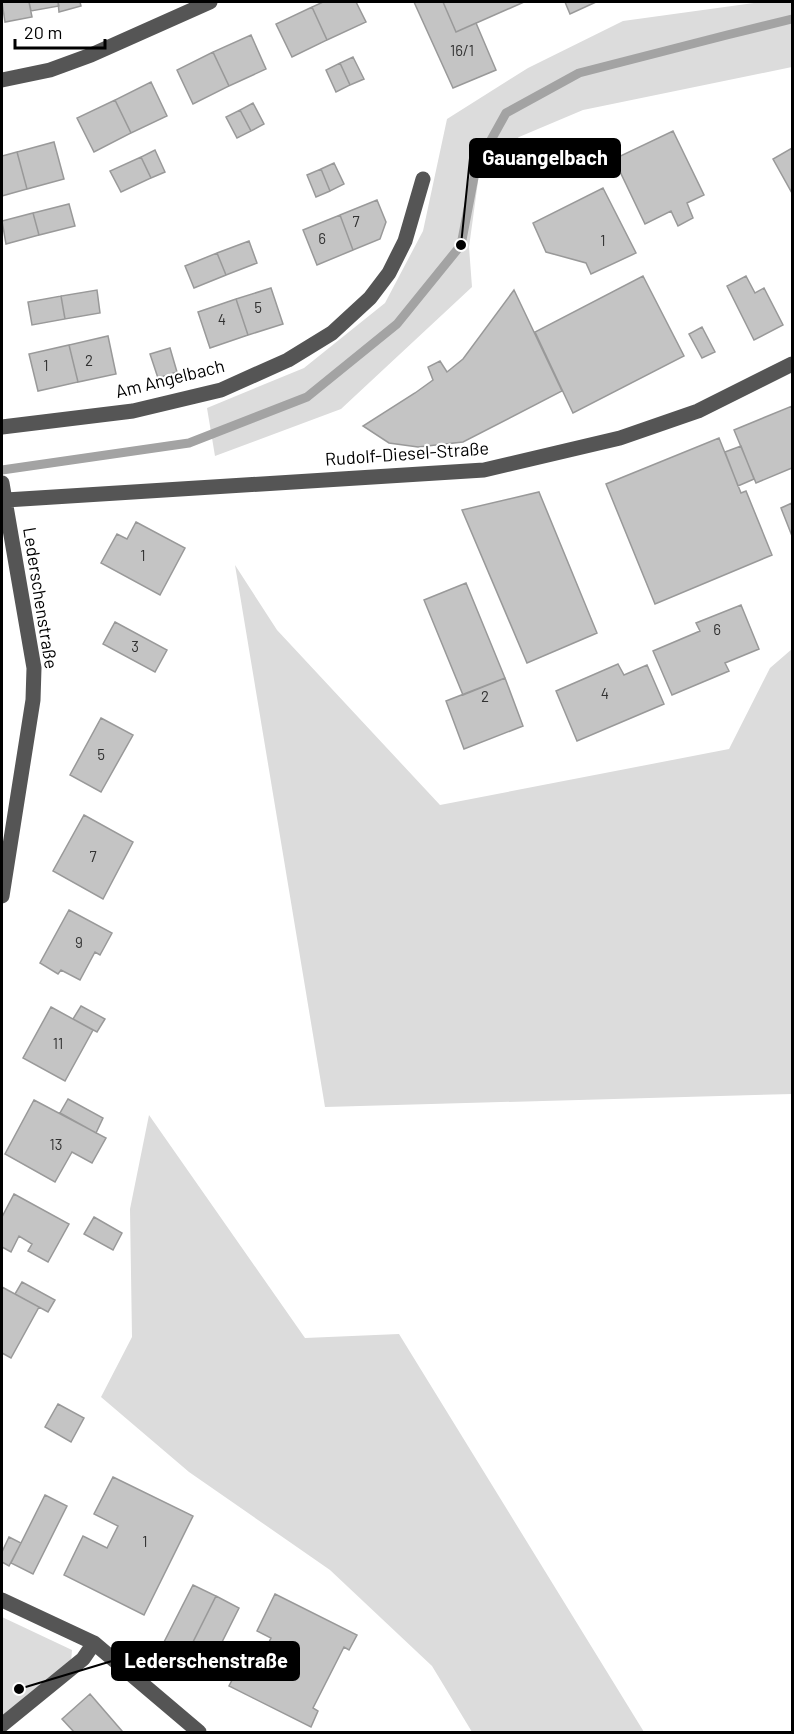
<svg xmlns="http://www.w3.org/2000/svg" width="794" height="1734" font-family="Barlow,sans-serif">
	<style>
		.green { fill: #dcdcdc }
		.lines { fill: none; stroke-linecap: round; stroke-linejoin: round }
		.stream { stroke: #a3a3a3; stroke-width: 9 }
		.building { fill: #c4c4c4; stroke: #999; stroke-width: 1.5 }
		.minor { stroke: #555; stroke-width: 15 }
		.labels { text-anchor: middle; stroke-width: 4.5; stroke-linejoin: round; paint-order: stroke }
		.number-label { font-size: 15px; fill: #313131 }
		.street-label { font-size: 18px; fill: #000; stroke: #fff }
		.leader { fill: none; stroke: #000; stroke-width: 2 }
		.callout-dot { fill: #000; stroke: #fff; stroke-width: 2 }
		.callout { fill: #000; stroke: #000; stroke-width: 2 }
		.callout-label { font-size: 20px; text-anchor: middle; font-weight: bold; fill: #fff }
	</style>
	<rect width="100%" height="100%" fill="#fff"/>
	<path class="green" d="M761,2H792V67L583,110L519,137L480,167L469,247L472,287L341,409L215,456L207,408L304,368L385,303L423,231L447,119L528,68L623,21Z
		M235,565L277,630L440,805L729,749L770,668L792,649V1094L325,1107Z
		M149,1115L305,1338L399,1334L644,1732H472L432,1666L330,1570L189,1472L101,1397L132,1337L130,1209Z
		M2,1617L72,1650L71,1662L2,1717Z"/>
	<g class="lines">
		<path class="stream" d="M2,470L189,443L307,397L397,324L461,245L476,167L506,113L579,73L727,35L792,19"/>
	</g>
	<path class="building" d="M2,2H29L32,17L5,22Z
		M29,2H58L59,6L31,11Z
		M58,2H80L81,6L59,12Z
		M323,2H356L366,22L327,40L312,7Z
		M414,2H443L456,32L476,23L496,70L453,88Z
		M443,2H524L456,32Z
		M565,2H596L570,14Z
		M312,7L327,40L292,57L276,24Z
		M251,35L266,69L229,86L213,52Z
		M213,52L229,86L193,104L177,70Z
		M353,57L364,79L350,85L340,63Z
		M340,63L350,85L336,92L326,70Z
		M151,82L167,116L131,133L115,100Z
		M115,100L131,133L94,152L77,118Z
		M253,103L264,124L251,131L240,110Z
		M240,110L251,131L237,138L226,117Z
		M673,131L704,195L687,203L693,218L678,226L671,211L645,224L614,159Z
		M54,142L64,179L27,189L17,152Z
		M792,148V193L773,159Z
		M155,150L165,172L151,178L141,157Z
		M17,152L27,189L2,196V156Z
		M141,157L151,178L121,192L110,171Z
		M334,163L344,184L330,191L321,169Z
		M321,169L330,191L316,197L307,175Z
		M603,188L636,253L591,274L586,263L546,252L533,223Z
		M377,200L386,222L380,239L353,250L340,215Z
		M69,204L75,226L39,235L33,213Z
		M33,213L39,235L6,244L2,221Z
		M340,215L353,250L317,265L303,230Z
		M249,241L257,263L226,275L217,253Z
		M217,253L226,275L194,288L185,266Z
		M643,276L684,356L573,413L535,332Z
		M746,276L755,293L764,288L783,325L754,340L727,286Z
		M271,288L283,324L248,335L236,299Z
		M97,290L100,313L65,319L61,296Z
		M514,290L562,391L463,442L418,447L389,443L363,426L415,393L433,380L428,367L440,361L447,372L463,359Z
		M61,296L65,319L32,325L28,302Z
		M236,299L248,335L210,348L198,312Z
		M702,327L715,352L702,358L689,334Z
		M108,336L116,374L78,382L69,345Z
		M69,345L78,382L38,391L29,354Z
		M170,348L177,372L158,378L150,354Z
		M792,406V468L756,483L734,430Z
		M719,438L741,493L746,491L772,555L655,604L606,484Z
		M741,446L754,479L738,486L725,452Z
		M539,492L597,633L527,663L462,510Z
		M792,503V536L781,508Z
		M136,522L185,548L160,595L101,563L117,534L127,539Z
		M466,583L505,678L463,695L424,600Z
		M741,605L759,649L725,663L729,671L672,695L653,651L700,631L696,623Z
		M115,622L167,650L155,672L103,644Z
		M618,664L624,675L647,665L664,704L577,741L556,691Z
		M505,678L523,726L464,749L446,701Z
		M101,718L133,735L101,792L70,775Z
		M84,815L133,842L103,899L53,871Z
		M69,910L112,933L100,955L95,952L80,980L61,970L58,974L40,963Z
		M81,1006L105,1019L97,1032L73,1019Z
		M51,1007L93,1030L65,1081L23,1058Z
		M68,1099L103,1118L96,1133L60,1113Z
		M34,1100L106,1138L92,1163L72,1152L55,1182L5,1154Z
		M14,1194L69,1224L48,1262L28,1251L32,1244L19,1236L11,1252L2,1247V1217Z
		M94,1217L122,1233L113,1250L84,1234Z
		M22,1282L55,1300L48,1312L15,1294Z
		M2,1287L39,1307L11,1358L2,1353Z
		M58,1404L84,1418L71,1442L45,1427Z
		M113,1477L193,1516L144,1615L64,1575L83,1536L107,1548L118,1526L94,1514Z
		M45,1495L67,1506L33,1574L11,1563Z
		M9,1537L21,1543L9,1566L2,1562V1552Z
		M193,1585L216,1596L182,1664L159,1652Z
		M275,1594L357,1635L349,1650L344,1647L313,1708L318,1711L311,1727L229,1686L248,1649L262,1656L271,1638L257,1631Z
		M216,1596L239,1608L205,1676L182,1664Z
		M90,1694L122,1731L121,1732H74L62,1719Z"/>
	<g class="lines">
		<path class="minor" d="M2,80L50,70L91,55L210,2
			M2,427L133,411L221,390L288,360L332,333L370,298L389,273L405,241L423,179
			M2,483L34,668L33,700L2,896
			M6,500L484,470L620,438L698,411L792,364
			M2,1600L94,1643L199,1732
			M2,1725L83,1659L94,1643"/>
	</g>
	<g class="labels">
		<g class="number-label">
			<text x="462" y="56">16/1</text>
			<text x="356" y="227">7</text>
			<text x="322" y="244">6</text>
			<text x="603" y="246">1</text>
			<text x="258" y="313">5</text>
			<text x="222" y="325">4</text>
			<text x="89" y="366">2</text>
			<text x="46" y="371">1</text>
			<text x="143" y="561">1</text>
			<text x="717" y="635">6</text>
			<text x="135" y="652">3</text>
			<text x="605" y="699">4</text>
			<text x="485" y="702">2</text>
			<text x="101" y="760">5</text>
			<text x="93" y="862">7</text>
			<text x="79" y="948">9</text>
			<text x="58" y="1049">11</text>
			<text x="56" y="1150">13</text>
			<text x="145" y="1547">1</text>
		</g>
		<g class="street-label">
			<text transform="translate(170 379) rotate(-14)" y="6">Am Angelbach</text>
			<text transform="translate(407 454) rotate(-4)" y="6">Rudolf-Diesel-Straße</text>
			<text transform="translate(40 598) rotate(81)" y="6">Lederschenstraße</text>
		</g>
	</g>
	<path class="leader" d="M461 245L470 158M19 1689L112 1661"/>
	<g class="callout-dot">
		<circle cx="461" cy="245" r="6"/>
		<circle cx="19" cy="1689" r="6"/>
	</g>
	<g class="callout">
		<rect x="470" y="139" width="150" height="38" rx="6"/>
		<rect x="112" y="1642" width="187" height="38" rx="6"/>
	</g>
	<g class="callout-label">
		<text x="545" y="165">Gauangelbach</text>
		<text x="206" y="1668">Lederschenstraße</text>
	</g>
	<rect width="794" height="1734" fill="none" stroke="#000000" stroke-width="6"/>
	<path d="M15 39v9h90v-9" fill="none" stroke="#000000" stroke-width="3"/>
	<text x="24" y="39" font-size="18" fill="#000000" stroke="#ffffff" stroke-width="4.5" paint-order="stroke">20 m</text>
</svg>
